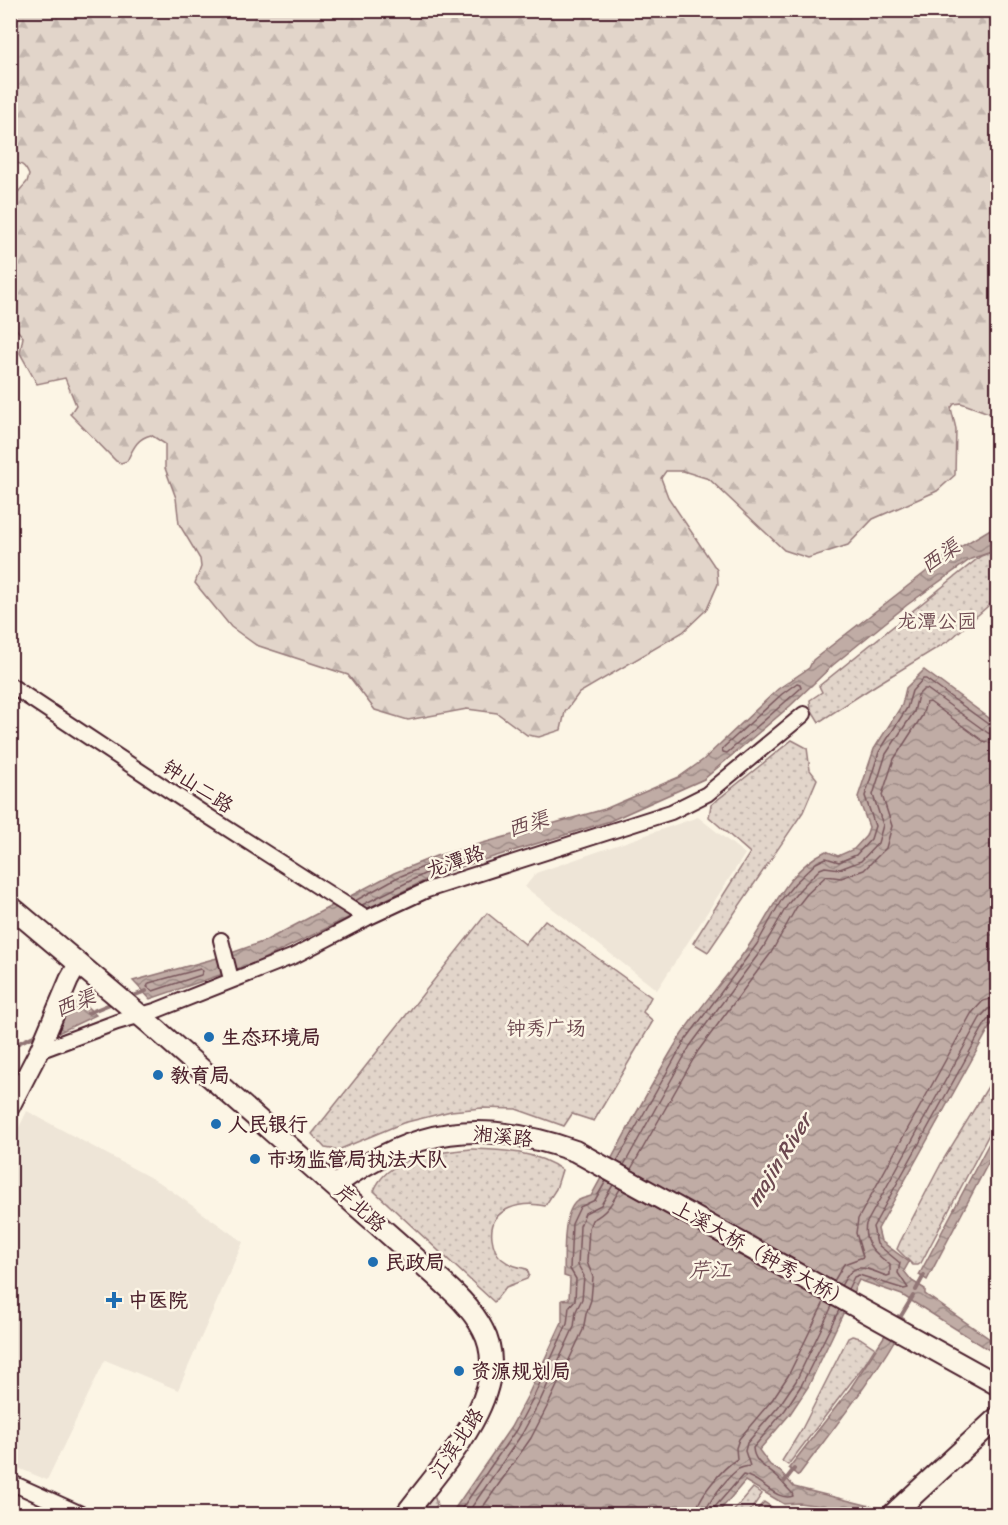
<svg xmlns="http://www.w3.org/2000/svg" width="1008" height="1525" font-family="Sriracha,'LXGW WenKai TC',sans-serif">
	<style>
		.built { fill: #eee5d7 }
		.green { fill: url(#green-dots); stroke: #967a7a; stroke-width: 1.5 }
		.forest { fill: url(#forest-firs); stroke: #967a7a; stroke-width: 1.5 }
		.water { fill: url(#water-waves); stroke: #917474; stroke-width: 1.5 }
		.lines { fill: none; stroke-linecap: round; stroke-linejoin: round }
		.shore { stroke: #79575c; stroke-width: 1.5 }
		.stream { stroke: #917474; stroke-width: 4 }
		.minor-casing { stroke: #4a1f2b; stroke-width: 18 }
		.tertiary-casing { stroke: #4a1f2b; stroke-width: 22 }
		.secondary-casing { stroke: #4a1f2b; stroke-width: 24 }
		.minor { stroke: #fcf5e5; stroke-width: 14 }
		.tertiary { stroke: #fcf5e5; stroke-width: 18 }
		.secondary { stroke: #fcf5e5; stroke-width: 20 }
		.poi-dot { fill: #1f6fb2; stroke: #fcf5e5; stroke-width: 2 }
		.labels { text-anchor: middle; stroke-width: 5; stroke-linejoin: round; paint-order: stroke }
		.park-label { font-size: 20px; fill: #704c53; stroke: #fcf5e5 }
		.street-label { font-size: 20px; fill: #4a1f2b; stroke: #fcf5e5 }
		.poi-label { font-size: 20px; font-weight: bold; fill: #4a1f2b; stroke: #fcf5e5; text-anchor: start }
		.water-label { font-size: 21px; font-style: italic; fill: #6d4950; stroke: #fcf5e5 }
	</style>
	<defs>
		<pattern id="green-dots" width="8" height="8" patternUnits="userSpaceOnUse" patternTransform="scale(1.5)"><rect width="8" height="8" fill="#e2d5ca"/><path d="M2 2h.1M6 6h.1" fill="none" stroke="#c3b6ae" stroke-width="1.8" stroke-linecap="round"/></pattern>
		<pattern id="forest-firs" width="22" height="20" patternUnits="userSpaceOnUse" patternTransform="scale(1.5)"><rect width="22" height="20" fill="#e2d5ca"/><path d="M5 1l3.5 6h-7zM16 11l3.5 6h-7z" fill="#c3b6ae"/></pattern>
		<pattern id="water-waves" width="16" height="10" patternUnits="userSpaceOnUse" patternTransform="scale(1.5)"><rect width="16" height="10" fill="#c0aca5"/><path d="M0 5q4-4 8 0t8 0" fill="none" stroke="#9e8b87"/></pattern>
	</defs>
	<rect width="100%" height="100%" fill="#fcf5e5"/>
	<filter id="ink" filterUnits="userSpaceOnUse"><feTurbulence type="fractalNoise" baseFrequency=".0167" numOctaves="2"/><feDisplacementMap in="SourceGraphic" scale="12" xChannelSelector="R" yChannelSelector="G"/><feConvolveMatrix kernelMatrix="1 2 1 2 8 2 1 2 1" color-interpolation-filters="sRGB"/></filter>
	<g filter="url(#ink)">
		<path class="built" d="M698,817L745,854L657,990L525,887L536,873Z
			M27,1111L162,1184L243,1242L178,1390L105,1360L47,1480L11,1465V1144Z"/>
		<path class="green" d="M997,550V598L950,640L876,685L819,722L811,709L810,700L822,692L819,686L981,556Z
			M792,740L807,748L810,770L817,779L803,812L708,952L693,943L750,853L709,817L711,805Z
			M487,913L525,944L545,920L651,997L643,1012L653,1021L594,1121L572,1114L564,1126L516,1109L482,1108L451,1111L403,1123L338,1150L325,1148L312,1134Z
			M997,1072V1119L921,1263L918,1265H913L897,1249L900,1242L943,1160Z
			M471,1149C502,1150 536,1151 562,1170L556,1189L545,1206C523,1201 488,1207 492,1238C493,1246 496,1254 502,1259C509,1265 518,1267 527,1269L529,1275L527,1279L506,1287L494,1302L374,1191C388,1155 438,1153 471,1149Z
			M852,1336L860,1338L875,1348L865,1364L788,1465L782,1461L802,1429L848,1338Z
			M753,1488L762,1494L748,1514H731Z
			M426,1497L435,1498L437,1505L430,1514H413Z"/>
		<path class="forest" d="M11,10L997,11V416L961,403L954,404L951,408L956,429L955,475L937,491L873,519L848,545L808,558L784,550L709,479L683,471H666L661,478L668,497L717,570L718,584L707,609L683,632L579,693L565,712L561,730L539,737L527,735L497,713L467,709L408,720L375,710L348,675L256,645L231,627L195,583L201,567L200,559L179,524L176,498L165,468V444L151,435C137,438 133,449 127,461L121,463L116,461L70,414L76,405L65,378L37,384L20,353L23,337L11,323V200L27,182L29,175C25,165 21,163 11,162Z"/>
		<path class="water" d="M997,525V550L971,559L907,605L833,665L790,706L704,779L610,821L451,870L426,880L255,963L150,999L133,981L217,958L265,941L394,873L436,856L605,809L679,777L703,760L778,689L809,668L813,660L950,553Z
			M924,670L997,724V1017L991,1025L878,1229L881,1241L909,1262L904,1271L912,1281L925,1289V1294L997,1344V1355L902,1295L859,1280L808,1387L790,1414L759,1450L770,1465L781,1472L794,1487L874,1507L915,1514H878L799,1503L784,1504L745,1481L717,1514H451L511,1427L528,1395L562,1322V1300L569,1299L570,1278L564,1276C565,1258 561,1213 577,1201C581,1199 587,1197 591,1196C620,1144 647,1091 678,1040C700,1005 729,976 752,941C774,908 787,870 826,851L838,856L854,849L866,836L869,827L858,797L874,749L902,705L906,688Z
			M81,1001L96,1015L58,1033L64,1008Z
			M997,1128V1146L927,1280L919,1275Z
			M898,1315L906,1320C876,1376 836,1425 798,1476L789,1468L850,1389Z
			M764,1502L773,1508L768,1514H753Z"/>
		<g class="lines">
			<path class="shore" d="M797,683L800,684L801,688L727,753L723,752L722,749L725,746L782,694Z
				M355,901L396,878L438,861L445,859L448,861L447,865L424,874L362,905
				M200,969L203,971L201,975L153,991L147,987L149,983Z
				M617,1161L684,1042L757,944L782,899L795,883L816,863L826,858L839,862L856,855L871,839L875,826L865,796L879,752L907,708L912,691L923,679H926L992,727L998,728
				M624,1165L690,1046L763,948L788,904L801,888L820,869L825,867L840,869L861,861L878,843L883,825L873,795L886,754L914,712L918,695L924,689H927L988,733L998,736
				M631,1169L698,1051L771,953L796,908L807,894L826,876L841,878L864,870L886,848L892,826L882,795L894,759L922,716L926,703L930,702L983,741L998,745
				M834,1281L844,1264L863,1257L856,1233L858,1219L971,1014L983,1001L998,997
				M841,1286C854,1259 864,1268 887,1276L890,1275V1265C877,1254 862,1244 866,1224L980,1018L988,1009L998,1006
				M848,1289L854,1277L859,1275L904,1289L908,1288L898,1273L900,1263L877,1244L873,1227L986,1022L992,1015L998,1014
				M458,1514L516,1430L533,1398L567,1324L569,1307L575,1300L576,1279L570,1269L572,1224L580,1207L595,1200L606,1181
				M467,1514L522,1434L540,1401L574,1327L576,1311L582,1299L584,1276L578,1265L580,1226L585,1213L601,1205L613,1185
				M478,1514L531,1438L548,1405L583,1330L586,1314L591,1300L593,1277L587,1262L589,1228L592,1220C607,1213 612,1203 620,1189
				M696,1514C697,1497 723,1468 737,1459L736,1448L739,1439L772,1400L788,1376L824,1302
				M705,1514C706,1504 727,1478 736,1471C740,1467 746,1467 750,1466L745,1451L747,1443L779,1406L796,1381L832,1306
				M713,1514L714,1508L743,1475C761,1477 775,1502 793,1496L792,1493C787,1488 783,1483 778,1478C768,1468 754,1464 753,1448L785,1410L802,1384L839,1310"/>
			<path class="stream" d="M128,998L146,991
				M88,1013L115,1002
				M10,1047L40,1033
				M916,1290L924,1275
				M898,1321L913,1296
				M784,1482L794,1469"/>
			<g class="minor-casing">
				<path id="minor" d="M10,685L200,811L367,918
					M221,940L231,979
					M39,1051L117,1022L155,1011L294,956L367,918L427,890L671,812L707,794L804,714
					M10,1482L81,1514"/>
			</g>
			<g class="tertiary-casing">
				<path id="tertiary" d="M10,1107L39,1051L69,980L78,964"/>
			</g>
			<g class="secondary-casing">
				<path id="secondary" d="M10,906L148,1022L428,1269C448,1287 471,1306 483,1330C516,1391 439,1469 406,1514
					M335,1185C415,1127 481,1118 575,1151L998,1385
					M893,1514L998,1417"/>
			</g>
			<use href="#minor" class="minor"/>
			<use href="#tertiary" class="tertiary"/>
			<use href="#secondary" class="secondary"/>
		</g>
	</g>
	<g class="poi-dot">
		<circle cx="209" cy="1037" r="6"/>
		<circle cx="158" cy="1075" r="6"/>
		<circle cx="216" cy="1124" r="6"/>
		<circle cx="255" cy="1159" r="6"/>
		<circle cx="373" cy="1262" r="6"/>
		<path d="M111 1291h6v6h6v6h-6v6h-6v-6h-6v-6h6z"/>
		<circle cx="459" cy="1371" r="6"/>
	</g>
	<g class="labels">
		<g class="park-label">
			<text x="937" y="628">龙潭公园</text>
			<text x="546" y="1035">钟秀广场</text>
		</g>
		<g class="street-label">
			<text transform="translate(198 786) rotate(33)" y="7">钟山二路</text>
			<text transform="translate(455 861) rotate(-19)" y="7">龙潭路</text>
			<text transform="translate(503 1136) rotate(6)" y="7">湘溪路</text>
			<text transform="translate(361 1208) rotate(42)" y="7">芹北路</text>
			<text transform="translate(762 1254) rotate(29)" y="7">上溪大桥（钟秀大桥）</text>
			<text transform="translate(456 1443) rotate(-56)" y="7">江滨北路</text>
		</g>
		<g class="poi-label">
			<text x="221" y="1044">生态环境局</text>
			<text x="170" y="1082">教育局</text>
			<text x="228" y="1131">人民银行</text>
			<text x="267" y="1166">市场监管局执法大队</text>
			<text x="385" y="1269">民政局</text>
			<text x="128" y="1307">中医院</text>
			<text x="471" y="1378">资源规划局</text>
		</g>
		<g class="water-label">
			<text transform="translate(940 556) rotate(-34)" y="7">西渠</text>
			<text transform="translate(528 824) rotate(-17)" y="7">西渠</text>
			<text transform="translate(75 1003) rotate(-21)" y="7">西渠</text>
			<text transform="translate(779 1160) rotate(-58)" y="7">majin River</text>
			<text x="710" y="1277">芹江</text>
		</g>
	</g>
	<rect width="1008" height="1525" fill="none" stroke="#fcf5e5" stroke-width="36"/>
	<rect x="18" y="18" width="972" height="1489" fill="none" stroke="#4a1f2b" stroke-width="2" filter="url(#ink)"/>
</svg>
